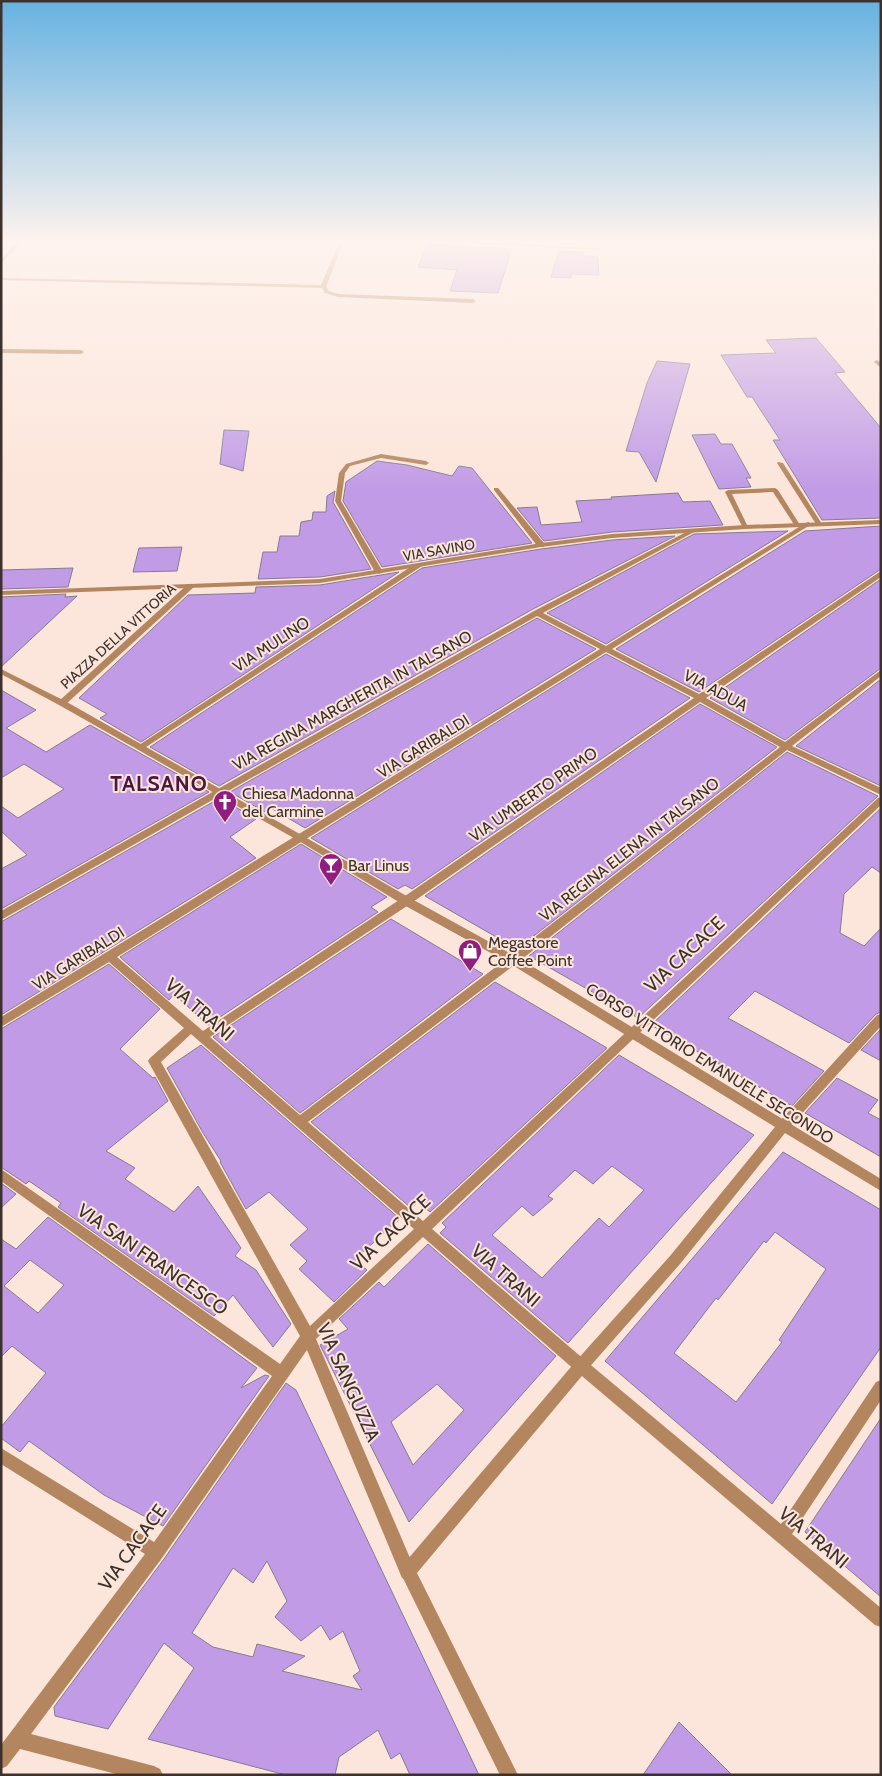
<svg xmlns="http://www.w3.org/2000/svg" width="882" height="1776" font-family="Cabin,sans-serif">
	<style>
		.building { fill: #c19be6; stroke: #867b92; fill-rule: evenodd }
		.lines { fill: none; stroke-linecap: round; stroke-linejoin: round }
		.minor { fill: #b4865f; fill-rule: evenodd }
		.tertiary { fill: #b4865f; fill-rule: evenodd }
		.labels { text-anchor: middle; stroke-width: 4; stroke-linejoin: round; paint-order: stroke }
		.far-street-label { font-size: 14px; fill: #3c312c; stroke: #fce5da }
		.street-label { font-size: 16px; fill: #3c312c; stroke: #fce5da }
		.poi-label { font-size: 16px; fill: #3c312c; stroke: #fce5da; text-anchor: start }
		.near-street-label { font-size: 19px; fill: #3c312c; stroke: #fce5da }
		.district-label { font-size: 21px; font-weight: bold; letter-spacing: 1px; fill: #4b1642; stroke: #fce5da }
	</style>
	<rect width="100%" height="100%" fill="#fce5da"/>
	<path class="building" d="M428,244L512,249L498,293L450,291L457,270L418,267Z
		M559,251L584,252L583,256L598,257L599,275L571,274V278L551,277Z
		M816,338L845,372L835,373L881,428V518L822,520L773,440H780L752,397H747L721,355L776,353L766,340Z
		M657,361L690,364L656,482L639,452L626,451L647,383Z
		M224,430L249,431L243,471L220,464Z
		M715,434L721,444H732L751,478H746L751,487L719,489L692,435Z
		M377,461L407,465L452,476L459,466L472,468L532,543L382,567L343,501L346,482Z
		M335,491L333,502L371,569L320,577L258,579L263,552H277L280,536H299L301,522L312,520L313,512H326L327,496Z
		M678,493L683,502L710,501L723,525L612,532L544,541L517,508L537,507L541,525L582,522L576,501L612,499L611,497Z
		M881,526V569L699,692L616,649L805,531Z
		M788,531L606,644L547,613L694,534Z
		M675,536L533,609L219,786L150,747L422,568L541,549L612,540Z
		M182,547L177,571L133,572L139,548Z
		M73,568L68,587L1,589V570Z
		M399,572L141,742L100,718L107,714L79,698L188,595L255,593L256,587L320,585Z
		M881,579V668L785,740L710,698Z
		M66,594L65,597L77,596L1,667V597Z
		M537,618L596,649L305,828L271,808L265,812L230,792Z
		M606,654L690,698L412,889L405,885L398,889L311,838Z
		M881,679V786L796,746Z
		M1,690L36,710L6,728L46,752L90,725L209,792L1,909V869L27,855L1,831V806L18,818L64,789L24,764L1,778Z
		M700,704L777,747L517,949L425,896Z
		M787,752L878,796L638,1018L529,956Z
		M220,798L256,819L230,837L256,858L1,1015V922Z
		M881,808V873L872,867L844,894L840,933L864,946L881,928V1012L876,1014L849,1043L755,991L728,1018L824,1071L792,1106L651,1025Z
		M301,844L387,897L371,907L378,912L208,1025L174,994L169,1000L120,957Z
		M391,919L483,974L300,1113L213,1037Z
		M109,964L160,1009L120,1049L153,1078L155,1077L168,1101L106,1151L135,1168L125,1179L174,1212L198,1186L241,1248L235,1256L256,1270L291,1324L273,1347L233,1295L214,1316L58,1207L61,1203L29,1181L26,1184L1,1167V1029Z
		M495,982L607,1048L430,1212L418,1202L411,1208L311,1122Z
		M881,1029V1061L861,1050Z
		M201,1045L400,1219L355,1259L367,1270L334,1302L299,1269L307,1261L290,1245L308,1229L269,1192L246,1209L220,1162L221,1161L203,1133L167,1068Z
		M619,1055L754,1135L568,1343L440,1233L446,1227L442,1223ZM612,1166L644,1190L609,1227L599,1218L542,1278L492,1235L522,1206L533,1216L553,1199L548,1196L575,1170L593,1184Z
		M837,1078L878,1100L868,1113L881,1120V1157L805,1113Z
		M783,1152L881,1210V1347L772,1504L605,1361ZM775,1232L826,1269L779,1340L782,1342L736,1402L674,1353L716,1298L718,1300L764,1241L766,1243Z
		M1,1183L16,1194L1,1208Z
		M48,1217L257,1368L241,1388L265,1375L269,1376L163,1526L104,1495L29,1441L20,1452L1,1438V1427L46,1373L12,1346L1,1357V1239L16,1249ZM30,1260L64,1285L38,1313L4,1286Z
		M428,1244L556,1356L409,1522L320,1345L348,1329L339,1319L379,1282L384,1287ZM437,1384L464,1410L413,1465L391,1422Z
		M286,1383L296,1390L479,1775H410L400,1753L391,1759L378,1730L339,1757L335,1775H286L148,1739L194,1668L164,1643L108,1729L55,1716L54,1707L164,1559ZM267,1561L287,1601L275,1617L301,1641L321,1625L330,1640L343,1631L360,1671L353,1676L362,1690L282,1671L305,1656L257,1644L253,1657L213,1647L192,1633L233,1568L253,1583Z
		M881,1418V1597L805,1532Z
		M679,1722L732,1775H643Z"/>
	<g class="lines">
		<path class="minor" d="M16,243H21L1,263V259Z
			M339,243H343L326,287L329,291L338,294L473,299L476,301L473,303L338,297L325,293L322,288L1,280V278L321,285Z
			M471,243H508L601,249L599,250Z
			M1,349L81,350L84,352L81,354L1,353Z
			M877,360L881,363V368L874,362Z
			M381,454L426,461L429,463L426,465L381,458L350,466L345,473L341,501L383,572L379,574L375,572L335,501L339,473L346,464Z
			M778,462L783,463L822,524L821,525L816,524L777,463Z
			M494,488H498L544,543V547H538L494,490Z
			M775,488L778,490L800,525V526L808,522L810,523V525L612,649L699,694L881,571V577L706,698L785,742L881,670V676L792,746L881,788V795L787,750L517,963L308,1122L423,1221L878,798L881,797V805L432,1229L586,1361L781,1524L876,1382L881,1380V1400L792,1534L881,1608V1627L875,1625L576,1371L423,1237L316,1339L416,1572L414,1578L408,1580L402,1578L307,1350L162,1558L31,1734L154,1766L160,1769L163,1775H120L20,1749L7,1766L1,1769V1745L145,1554L1,1464V1448L154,1542L272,1376L1,1181V1169L280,1364L300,1336L148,1061L150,1058L184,1028L109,962L1,1027V1017L600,649L537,616L1,920V911L534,611L692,529H696V531L543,613L606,646L799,527L795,526L773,492L732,494L748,527L743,528L725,492L728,490ZM606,652L694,698L402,898L203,1031L117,957ZM700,702L780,747L509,957L300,1115L210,1037L410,904ZM191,1034L414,1229L310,1326L161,1062Z
			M415,564L422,566L143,749L140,750L136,747Z
			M188,584H191L195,586L65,705H59V701Z
			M881,1014V1026L788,1129L784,1130L780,1129L778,1125L780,1121L877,1015Z"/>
		<path class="tertiary" d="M881,520V524L745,529L612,538L541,547L320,583L1,595V591L320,579L541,543L612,534L745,525Z
			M1,669L65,701L305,837L410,898L517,957L881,1179V1191L785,1133L680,1264L586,1371L417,1573L518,1775H500L400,1572L402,1566L576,1361L670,1256L775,1127L509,963L402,904L299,841L59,705L1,674Z"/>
	</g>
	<linearGradient id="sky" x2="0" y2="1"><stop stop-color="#66b2e1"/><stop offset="0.49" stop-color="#fef3ee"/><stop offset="1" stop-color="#fef3ee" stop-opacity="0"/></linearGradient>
	<rect width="882" height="492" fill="url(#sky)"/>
	<defs>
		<g id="church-pin" transform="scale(1.25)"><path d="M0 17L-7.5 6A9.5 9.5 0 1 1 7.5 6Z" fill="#901e7f" stroke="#fce5da"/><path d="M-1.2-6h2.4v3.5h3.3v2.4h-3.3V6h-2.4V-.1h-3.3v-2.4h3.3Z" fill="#fff"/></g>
		<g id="bar-pin" transform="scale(1.25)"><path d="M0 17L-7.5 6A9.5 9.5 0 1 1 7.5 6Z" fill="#901e7f" stroke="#fce5da"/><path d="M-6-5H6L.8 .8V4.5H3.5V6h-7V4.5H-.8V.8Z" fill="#fff"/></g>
		<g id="shop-pin" transform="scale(1.25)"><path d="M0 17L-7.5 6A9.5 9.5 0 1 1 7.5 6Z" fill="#901e7f" stroke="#fce5da"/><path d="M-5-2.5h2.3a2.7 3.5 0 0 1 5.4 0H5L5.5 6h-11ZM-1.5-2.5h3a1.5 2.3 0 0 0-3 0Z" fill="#fff"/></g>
	</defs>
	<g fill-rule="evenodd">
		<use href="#church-pin" x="225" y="802"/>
		<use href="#bar-pin" x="331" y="865"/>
		<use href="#shop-pin" x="470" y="951"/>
	</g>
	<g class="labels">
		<g class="far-street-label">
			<text transform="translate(439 550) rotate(-10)" y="5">VIA SAVINO</text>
			<text transform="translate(118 636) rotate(-42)" y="5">PIAZZA DELLA VITTORIA</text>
		</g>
		<g class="street-label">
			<text transform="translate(271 644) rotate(-33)" y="6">VIA MULINO</text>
			<text transform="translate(716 690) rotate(28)" y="6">VIA ADUA</text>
			<text transform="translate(352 700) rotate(-29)" y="6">VIA REGINA MARGHERITA IN TALSANO</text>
			<text transform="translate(423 746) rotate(-32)" y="6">VIA GARIBALDI</text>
			<text transform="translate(533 794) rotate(-35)" y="6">VIA UMBERTO PRIMO</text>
			<text transform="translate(629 849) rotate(-38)" y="6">VIA REGINA ELENA IN TALSANO</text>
			<text transform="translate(78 958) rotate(-32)" y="6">VIA GARIBALDI</text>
			<text transform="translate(710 1063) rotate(32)" y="6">CORSO VITTORIO EMANUELE SECONDO</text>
		</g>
		<g class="poi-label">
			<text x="242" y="799">Chiesa Madonna<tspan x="242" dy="18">del Carmine</tspan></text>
			<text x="348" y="871">Bar Linus</text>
			<text x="488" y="948">Megastore<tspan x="488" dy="18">Coffee Point</tspan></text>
		</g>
		<g class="near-street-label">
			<text transform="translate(684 954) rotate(-43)" y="7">VIA CACACE</text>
			<text transform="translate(200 1009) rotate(41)" y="7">VIA TRANI</text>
			<text transform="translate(390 1232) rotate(-43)" y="7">VIA CACACE</text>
			<text transform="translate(153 1259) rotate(35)" y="7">VIA SAN FRANCESCO</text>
			<text transform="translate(506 1275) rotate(41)" y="7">VIA TRANI</text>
			<text transform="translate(349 1382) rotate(66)" y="7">VIA SANGUZZA</text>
			<text transform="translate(814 1537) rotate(40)" y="7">VIA TRANI</text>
			<text transform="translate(132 1547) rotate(-54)" y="7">VIA CACACE</text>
		</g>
		<g class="district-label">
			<text x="159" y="791">TALSANO</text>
		</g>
	</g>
	<rect width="882" height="1776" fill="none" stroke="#3c312c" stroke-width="5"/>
</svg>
